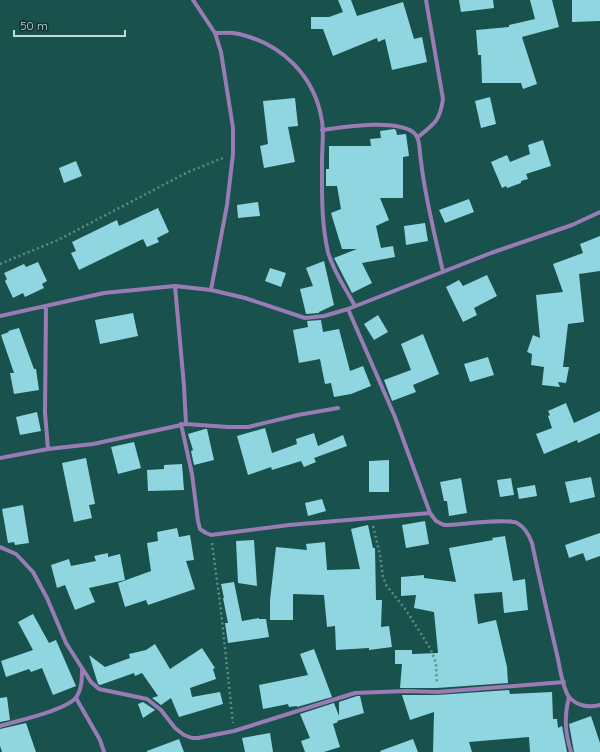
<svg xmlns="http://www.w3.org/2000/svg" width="600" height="752" font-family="Quicksand,sans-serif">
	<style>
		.building { fill: #8fd6e1 }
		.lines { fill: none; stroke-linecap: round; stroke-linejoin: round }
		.path { stroke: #5d8c87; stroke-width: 2.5; stroke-dasharray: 2 3; stroke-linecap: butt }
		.street { stroke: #987cb3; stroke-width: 4 }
	</style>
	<rect width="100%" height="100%" fill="#19514c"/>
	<path class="building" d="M338,0H351L357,16L403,2L414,39L422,37L427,62L392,70L385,39L378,42L377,38L333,56L323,29H311V17H329L343,12Z
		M459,0H493L494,8L461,12Z
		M530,0H552L559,27L522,37L537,84L523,89L521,83H482L481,55H478L476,30L509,27V25L535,19Z
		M572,0H600V21L572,22Z
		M490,97L496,124L481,128L475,101Z
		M295,98L298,126L288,127L295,162L264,168L260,146L268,144L263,101Z
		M394,129L396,130L397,135L406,134L409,156L403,157V198H380L389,220L376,226L381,248L393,246L395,257L362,263L372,283L352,293L334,258L357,249H342L331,213L341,209L337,186H326V169H329V146H371L370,139L381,138L380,131Z
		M543,140L551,166L526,174L528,179L521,181V183L507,188L506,186L502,188L491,162L507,155L510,162L530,154L528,145Z
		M76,161L82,176L64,183L59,168Z
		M469,199L474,212L445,223L439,210Z
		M258,202L260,216L238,218L237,205Z
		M158,208L169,232L157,238L159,242L147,247L143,239L79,270L71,253L76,251L72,242L117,220L119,226Z
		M425,223L428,241L406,245L404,226Z
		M600,236V271L579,274L584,322L568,324L563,367H569L566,383L558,382L560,387L542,385L544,367L531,365L532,354L527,352L533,335L540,338L536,295L563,292L553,264L583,253L580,244Z
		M324,261L334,305L319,312V313L306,314L300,289L313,286L306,268Z
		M38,262L47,281L42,284L44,288L25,297L23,293L13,298L5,281L7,279L4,273L24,264L26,267Z
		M270,268L286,273L281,287L265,281Z
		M487,275L497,296L474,308L477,315L463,322L446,287L459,280L463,286Z
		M133,313L138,336L100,344L95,320Z
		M378,315L388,332L374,340L364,324Z
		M321,320L323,332L339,329L350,371L363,366L371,386L351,394L334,397L331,383L325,384L320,359L299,363L293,330L308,327L307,321Z
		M19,328L34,369H36L39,390L14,394L10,373H14L1,335L9,332L8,331Z
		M423,334L439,374L413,385L416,392L392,401L384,380L411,370L401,344Z
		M488,357L494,375L470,382L464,364Z
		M566,403L574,423L600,411V433L578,443L577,440L544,454L536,434L552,428L548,416L550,415L548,411Z
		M37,412L41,431L20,435L16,417Z
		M265,428L272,453L297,444L296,439L314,433L318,446L343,435L347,446L314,458L316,462L304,467L301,461L272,470L271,467L248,475L237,436Z
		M205,429H207L214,460L194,465L191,451L193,450L188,434Z
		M134,442L141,468L118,474L111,447Z
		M86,458L95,504L89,505L92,518L74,522L62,463Z
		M389,460V492H369V461Z
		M182,464L184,490L148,491L147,470L164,469V465Z
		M591,477L595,497L570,503L565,482Z
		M461,478L467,513L449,516L447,501H444L440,482Z
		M511,478L514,495L500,497L497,480Z
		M535,485L537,496L519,499L517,488Z
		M322,499L326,511L308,516L305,503Z
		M23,505L29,543L15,545L14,542L8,543L2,509Z
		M425,521L429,544L406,548L402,525Z
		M368,525L373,548H375L376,600H382L381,627L389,626L392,647L369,650V648L336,650L335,626L327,627L324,595L293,594V620H270V600L276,547L307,550L306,544L325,542L327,570L360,569L351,529Z
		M177,528L179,537L190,535L194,560L186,561L195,589L148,605L146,600L125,607L118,583L151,571L147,543L158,541L157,532Z
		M600,533V556L586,561L583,553L569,558L565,545Z
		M505,536L513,581L525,579L528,610L504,613L502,592L474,594L478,624L496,620L507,667L508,683L437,688H400L402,664H395V650H412V654L438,653L434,612L414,608L416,595L401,596V577L424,575V578L456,582L449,548L493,540L492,538Z
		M254,540L257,586L238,583L236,541Z
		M108,553V557L120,554L125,580L89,588L95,602L75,610L65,585L57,588L51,565L69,559L71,566L96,561L94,556Z
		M234,582L242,621L259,618V619H266L269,637L228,643L225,623H228L223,598H224L221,584Z
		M33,614L49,643L56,640L76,686L53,695L42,668L31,672L29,669L6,677L1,661L33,650L18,622Z
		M155,644L170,669L202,648L215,668L213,669L216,679L190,688L192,697L220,692L223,704L179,717L171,698L161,705L152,698L158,696L142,673L135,676L134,673L100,685L98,684L89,655L105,667L130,658L129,654L146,650Z
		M314,649L332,697L297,707V706L289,707L288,704L263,709L259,685L308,675L300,654Z
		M509,690L510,694L552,692L553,719H557L558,728L562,726L567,752H530L529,737L469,742L472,752H433L434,712L410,720L402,695H437Z
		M357,696H360L364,713L337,721L338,722L333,724L340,747L324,752H305L301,741L310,738L300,714L334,703L339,716V702Z
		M7,697L10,720L0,722V698Z
		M143,702L155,710L143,718L138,704Z
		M591,716L600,743V752H574L569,724Z
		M26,723L36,752H2L0,746V729Z
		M270,733L273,752H245L242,738Z
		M179,739L184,752H147V751Z
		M413,739L418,752H381L380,751Z"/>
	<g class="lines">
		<path class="path" d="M0,264L58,240L188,172L223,158
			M373,526L380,555L383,577L386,585L406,610L431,650L436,663L437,684
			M212,543L221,611L233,723"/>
		<path class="street" d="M193,0L215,33L221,52L233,128V154L227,205L211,290
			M215,33C222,33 231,32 239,34C282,44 315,76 322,121C324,134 322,148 322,161C322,191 321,222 328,252C333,271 346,289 355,306
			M322,130C345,127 394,119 413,132C421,138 419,152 421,161C425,198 435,235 443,272
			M418,137C434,124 440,121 443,99L426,0
			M175,286L184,386L186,424
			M46,306L45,413L48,449
			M348,309L395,417L430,513L436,521L444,525C459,525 507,518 517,523C525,527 529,535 532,543C540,582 549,620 558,659C560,669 563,689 569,697C577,706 589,708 600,705
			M0,316L104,293L175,286L211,290L245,298L305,318L324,316L348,309L491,253L572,225L600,212
			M181,424L192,474L198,521L200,529L206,533L211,535L289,525L430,513
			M0,458L48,449L93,444L186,424L228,427H248L298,415L338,408
			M0,547L16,554L33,572L47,598L66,643L91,682L99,689L147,699L161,710L175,728L184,735L192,738H198L234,731L355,693L407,691L437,692L564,682
			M569,697C564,717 565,732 571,752
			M76,698L100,740L104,752
			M0,726C16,721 69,710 77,696C82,688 82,679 82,669"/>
	</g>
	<path d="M14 30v6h111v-6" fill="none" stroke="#bcdeda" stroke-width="2"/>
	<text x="20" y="30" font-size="12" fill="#bcdeda" stroke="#153330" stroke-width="3" paint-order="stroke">50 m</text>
</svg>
